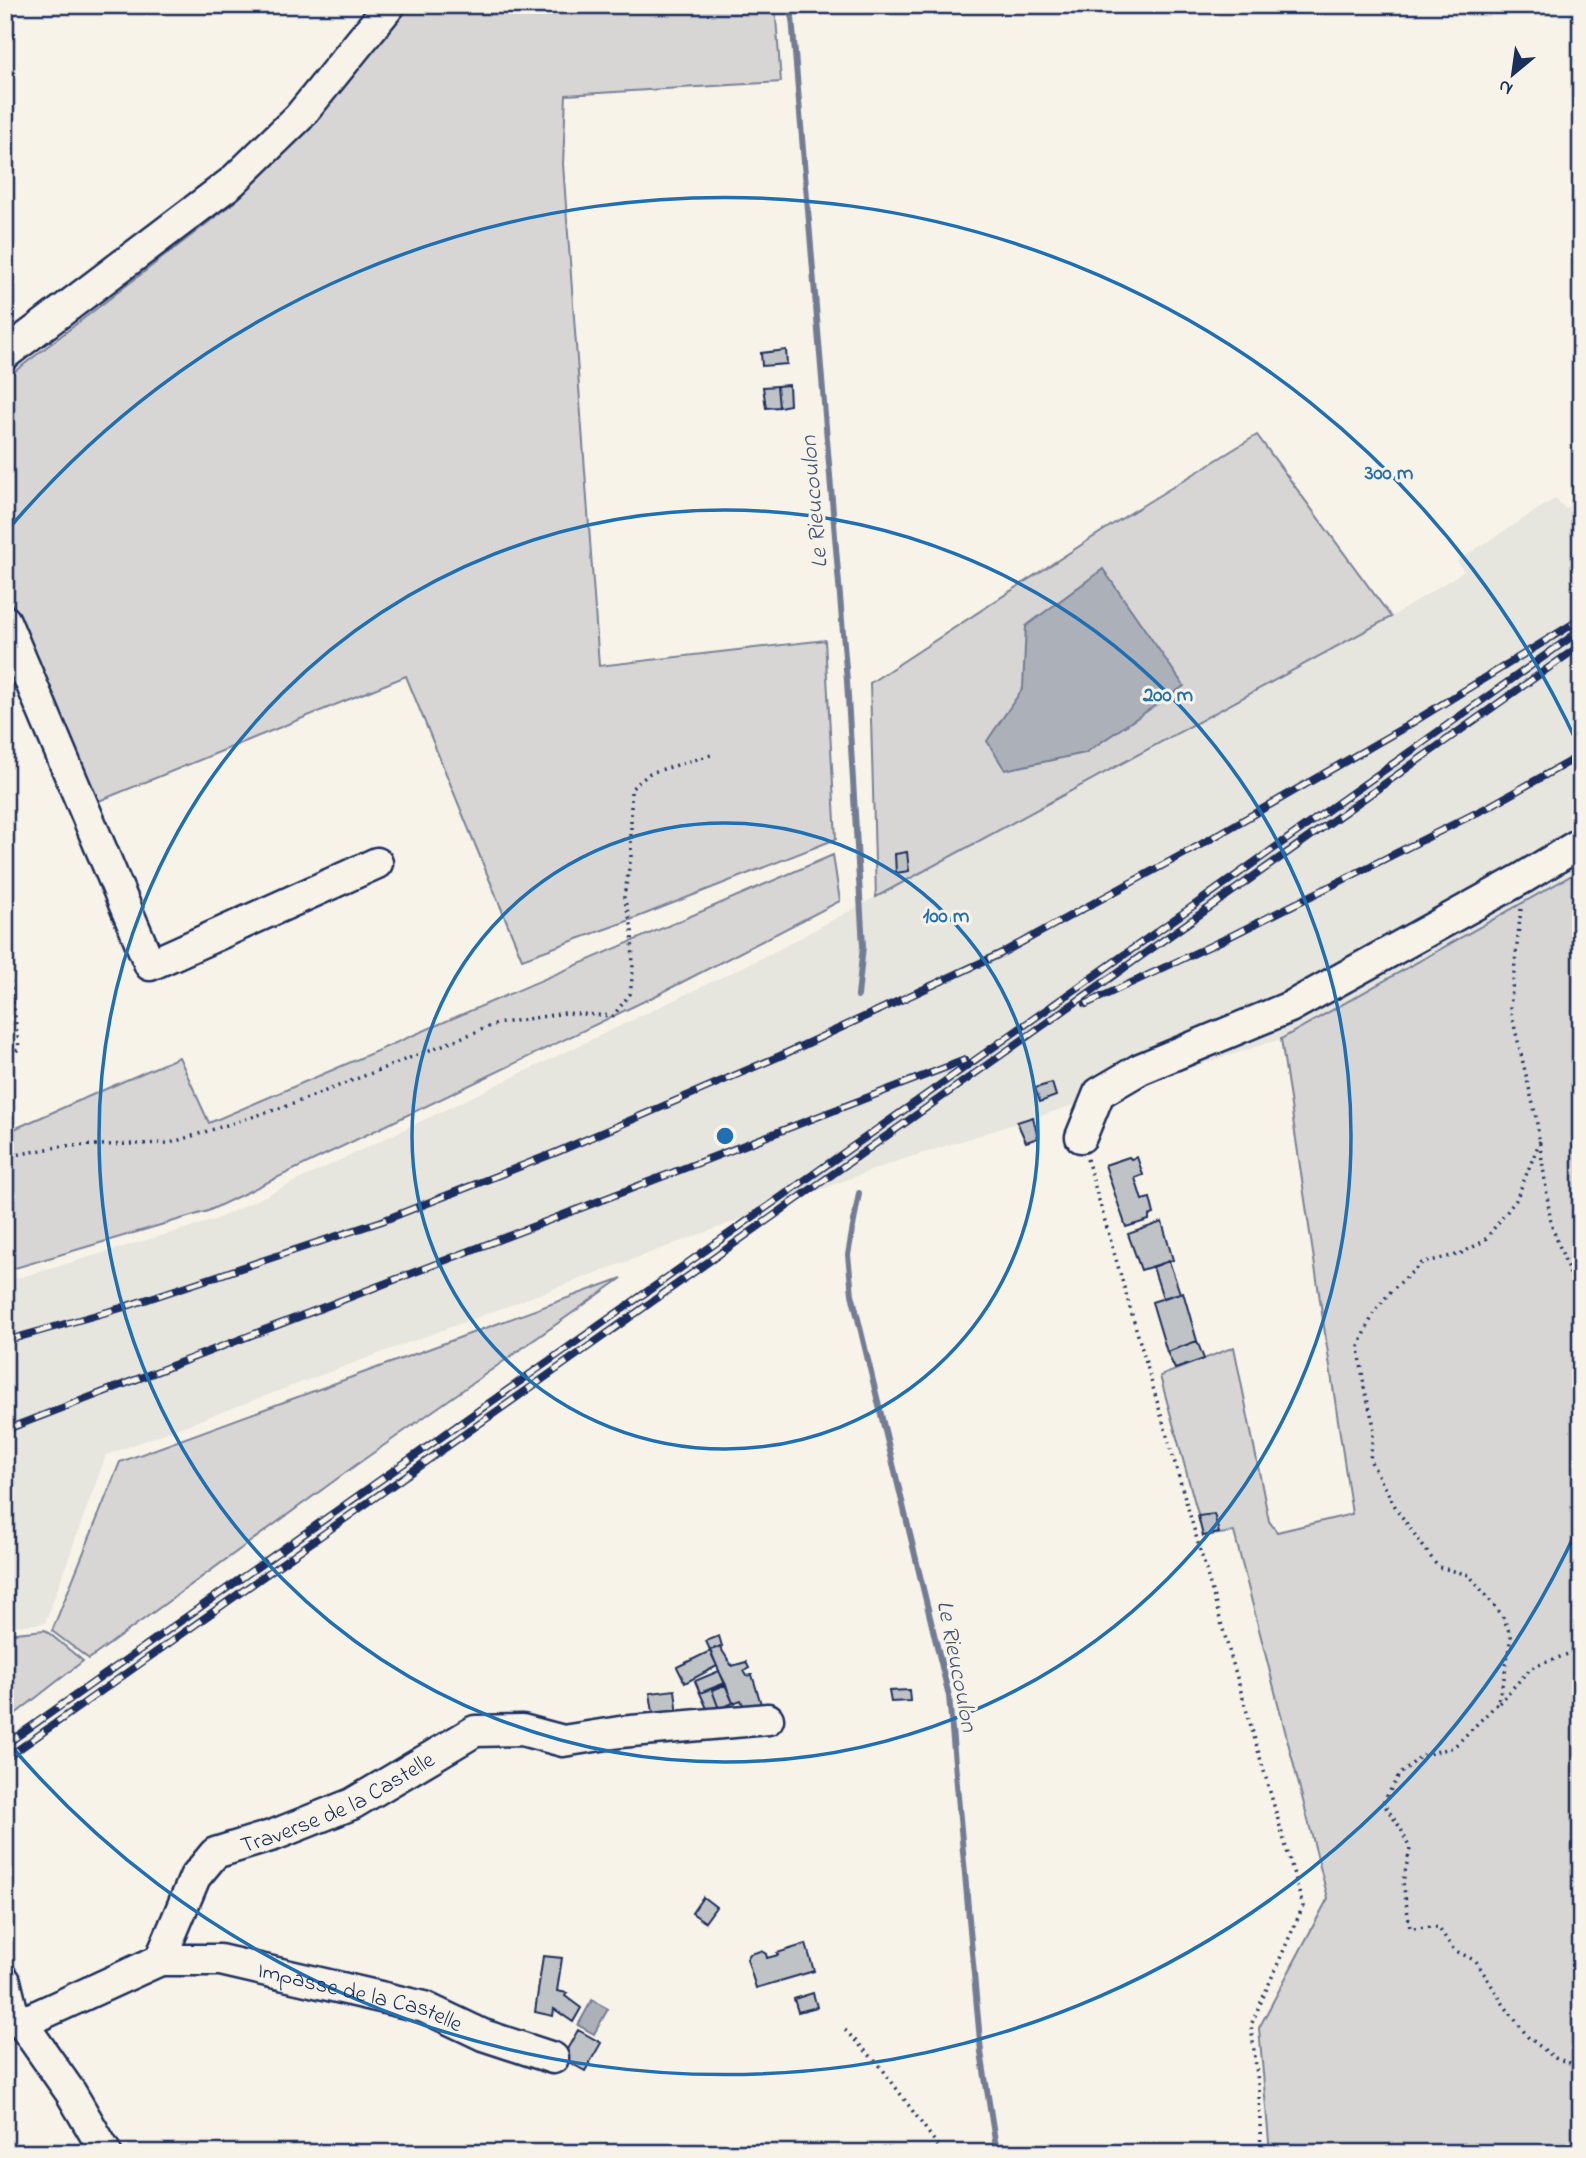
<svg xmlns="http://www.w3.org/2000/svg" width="1586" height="2158" font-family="'Indie Flower',sans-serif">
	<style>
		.built { fill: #e6e5de }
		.green { fill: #d7d6d4; stroke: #798299; stroke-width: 2 }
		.water { fill: #acb0b9; stroke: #727c95; stroke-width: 2 }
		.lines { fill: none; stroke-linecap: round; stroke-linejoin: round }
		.stream { stroke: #727c95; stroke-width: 6 }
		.building { fill: #c0c3c5; stroke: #1b2f5e; stroke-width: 2 }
		.minor-casing { stroke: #1b2f5e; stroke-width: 35 }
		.path { stroke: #1b2f5e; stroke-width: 3.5; stroke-dasharray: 2 5; stroke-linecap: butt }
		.minor { stroke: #f7f3e8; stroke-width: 30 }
		.rail-casing { stroke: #1b2f5e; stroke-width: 8 }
		.rail { stroke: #f7f3e8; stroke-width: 5; stroke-dasharray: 16; stroke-linecap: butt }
		.ring { fill: none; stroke: #1f6fb2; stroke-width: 3.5 }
		.labels { text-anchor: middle; stroke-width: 6; stroke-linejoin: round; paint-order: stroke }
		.street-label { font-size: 23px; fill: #1b2f5e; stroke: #f7f3e8 }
		.water-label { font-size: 24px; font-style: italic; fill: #465679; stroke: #f7f3e8 }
		.centre { fill: #1f6fb2; stroke: #f7f3e8; stroke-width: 3.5 }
		.ring-label { font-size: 21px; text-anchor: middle; font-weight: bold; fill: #1f6fb2; stroke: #f7f3e8; stroke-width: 6; stroke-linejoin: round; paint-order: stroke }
	</style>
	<rect width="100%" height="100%" fill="#f7f3e8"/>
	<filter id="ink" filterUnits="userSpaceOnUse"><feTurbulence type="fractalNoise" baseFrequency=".0143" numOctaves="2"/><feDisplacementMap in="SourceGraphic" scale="14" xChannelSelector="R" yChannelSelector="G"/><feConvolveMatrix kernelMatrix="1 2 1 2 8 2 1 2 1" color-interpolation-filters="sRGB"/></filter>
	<g filter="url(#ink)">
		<path class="built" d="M1556,498L1565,509L1581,498V870L1281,1039L892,1163L106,1455L45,1623L5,1627V1282L215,1220L772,953L1391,617L1464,571L1457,561Z"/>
		<path class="green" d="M410,5H775L781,82L566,95L563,164L599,666L825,640L836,839L625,922L522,959L406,676L94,803L5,587V379L236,201L306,129Z
			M1257,435L1391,617L876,897L870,683L1124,517Z
			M833,855L840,901L659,994L208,1211L5,1271V1133L179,1057L209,1123Z
			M1581,870V2153H1270L1259,2028L1328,1898L1234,1532L1204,1536L1160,1376L1234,1347L1269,1521L1277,1532L1352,1514L1281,1039Z
			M622,1278L356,1465L89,1659L52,1631L120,1462Z
			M45,1630L83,1661L5,1722V1634Z"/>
		<path class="water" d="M1103,569L1184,686L1085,753L1005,770L987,741L1023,688L1026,626Z
			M592,2000L608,2009L594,2034L578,2025Z"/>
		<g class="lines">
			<path class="stream" d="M791,5L847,681L863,946L858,996
				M859,1193L848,1255L852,1294L949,1696L981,2052L997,2153"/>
		</g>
		<path class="building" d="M786,350L787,364L762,366L761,353Z
			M789,385L790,405L779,407L777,386Z
			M777,386L779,407L766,408L763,387Z
			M907,852L909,871L896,873L895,854Z
			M1052,1083L1056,1096L1040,1102L1035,1088Z
			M1033,1117L1038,1138L1026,1142L1017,1122Z
			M1129,1157L1131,1159L1137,1157L1143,1175L1135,1178L1142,1200L1150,1198L1154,1214L1149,1216V1220L1126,1227L1105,1165Z
			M1162,1222L1173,1260L1141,1270L1128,1234Z
			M1169,1261L1180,1293L1163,1298L1153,1267Z
			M1183,1292L1197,1341L1167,1352L1152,1302Z
			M1197,1341L1204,1359L1175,1369L1167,1352Z
			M1214,1514L1219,1533L1203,1536L1198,1516Z
			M719,1636L722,1646L710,1650L706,1641Z
			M720,1647L732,1666L746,1662L749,1668L744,1671L747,1676L752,1675L762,1707L744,1708L741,1700L733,1703L710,1650Z
			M710,1651L717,1666L685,1683L677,1667Z
			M719,1671L725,1683L700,1693L695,1681Z
			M725,1683L726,1685L712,1690L719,1709L709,1713L700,1693Z
			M726,1685L733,1703L719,1709L712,1690Z
			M675,1690L678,1716L654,1719L650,1693Z
			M909,1690L910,1701L891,1702L889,1691Z
			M703,1897L716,1907L705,1922L692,1913Z
			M806,1944L814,1971L756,1988L747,1959L750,1954L761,1951L766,1954L767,1958L778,1955L777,1953Z
			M543,1956L562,1958L557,1991L567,1993L565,1996L581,2008L573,2022L554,2009L553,2016L535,2012Z
			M813,1993L817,2007L798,2012L794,1999Z
			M578,2030L601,2043L585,2071L562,2058Z"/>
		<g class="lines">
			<g class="minor-casing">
				<g id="minor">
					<path d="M5,354L232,182L299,117L390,5"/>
					<path d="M5,621L150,965L377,863"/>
					<path d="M1081,1137L1099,1093L1140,1069L1290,1007L1523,878L1581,843"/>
					<path id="s1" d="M160,1960H220L424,2007L483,2035L553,2058"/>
					<path id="s2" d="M5,1981L12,2010L22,2023L160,1960L195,1877L215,1853L274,1835L352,1804L475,1731L522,1730L563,1741L620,1732L768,1719"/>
					<path d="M22,2023L71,2093L106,2153"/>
				</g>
			</g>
			<path class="path" d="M1521,909L1510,1008L1536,1117L1551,1224L1581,1303
				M5,939L19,1048L5,1065
				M1540,1141L1516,1200L1484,1241L1460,1254L1422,1263L1392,1290L1374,1312L1359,1347L1364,1387L1374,1426L1370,1460L1397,1510L1438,1567L1469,1575L1502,1615L1511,1636L1504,1678L1497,1704L1454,1747L1421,1756L1399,1775L1383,1803L1401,1829L1410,1849L1403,1882L1410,1928L1438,1927L1454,1950L1476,1961L1504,2005L1528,2037L1555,2058L1570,2063L1581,2070
				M5,1157L63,1146L170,1143L290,1105L496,1024L565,1013L613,1016L630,994L633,971L632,928L624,897L631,857V789L650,773L711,755
				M1087,1159L1303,1906L1251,2025L1259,2092L1261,2153
				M1499,1703L1531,1668L1581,1649
				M845,2030L881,2067L943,2153"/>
			<use href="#minor" class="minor"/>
			<g class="rail-casing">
				<path id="rail" d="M1086,1004L1223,940L1488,807L1581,755
					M5,1341L121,1308L382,1221L557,1152L780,1056L1002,953L1200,845L1405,727L1581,619
					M5,1430L965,1060
					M5,1745L1179,916L1581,630
					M5,1759L1581,645"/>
			</g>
			<use href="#rail" class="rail"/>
		</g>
	</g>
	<g class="ring">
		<circle cx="725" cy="1136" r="313"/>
		<circle cx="725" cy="1136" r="626"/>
		<path d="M1579 1525A939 939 0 0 1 6 1740M6 532A939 939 0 0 1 1579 747"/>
	</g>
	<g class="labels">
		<g class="street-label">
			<text dy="8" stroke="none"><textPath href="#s2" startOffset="452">Traverse de la Castelle</textPath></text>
			<text dy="8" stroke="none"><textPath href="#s1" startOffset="205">Impasse de la Castelle</textPath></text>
		</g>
		<g class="water-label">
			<text transform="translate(813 502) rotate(-95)" y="8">Le Rieucoulon</text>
			<text transform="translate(958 1666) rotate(79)" y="8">Le Rieucoulon</text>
		</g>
	</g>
	<circle cx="725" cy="1136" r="10" class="centre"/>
	<g class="ring-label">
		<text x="1389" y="479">300 m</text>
		<text x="1168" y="701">200 m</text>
		<text x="946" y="922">100 m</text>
	</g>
	<rect width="1586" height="2158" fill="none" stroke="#f7f3e8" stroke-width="28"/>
	<rect x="14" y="14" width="1558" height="2130" fill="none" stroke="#1b2f5e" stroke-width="2.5" filter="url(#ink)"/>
	<g transform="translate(1513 74) rotate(209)" stroke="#f7f3e8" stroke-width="5" paint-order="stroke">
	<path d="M0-5L12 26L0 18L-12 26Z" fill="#1b2f5e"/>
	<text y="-10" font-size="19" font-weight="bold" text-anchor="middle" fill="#1b2f5e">N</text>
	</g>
</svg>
